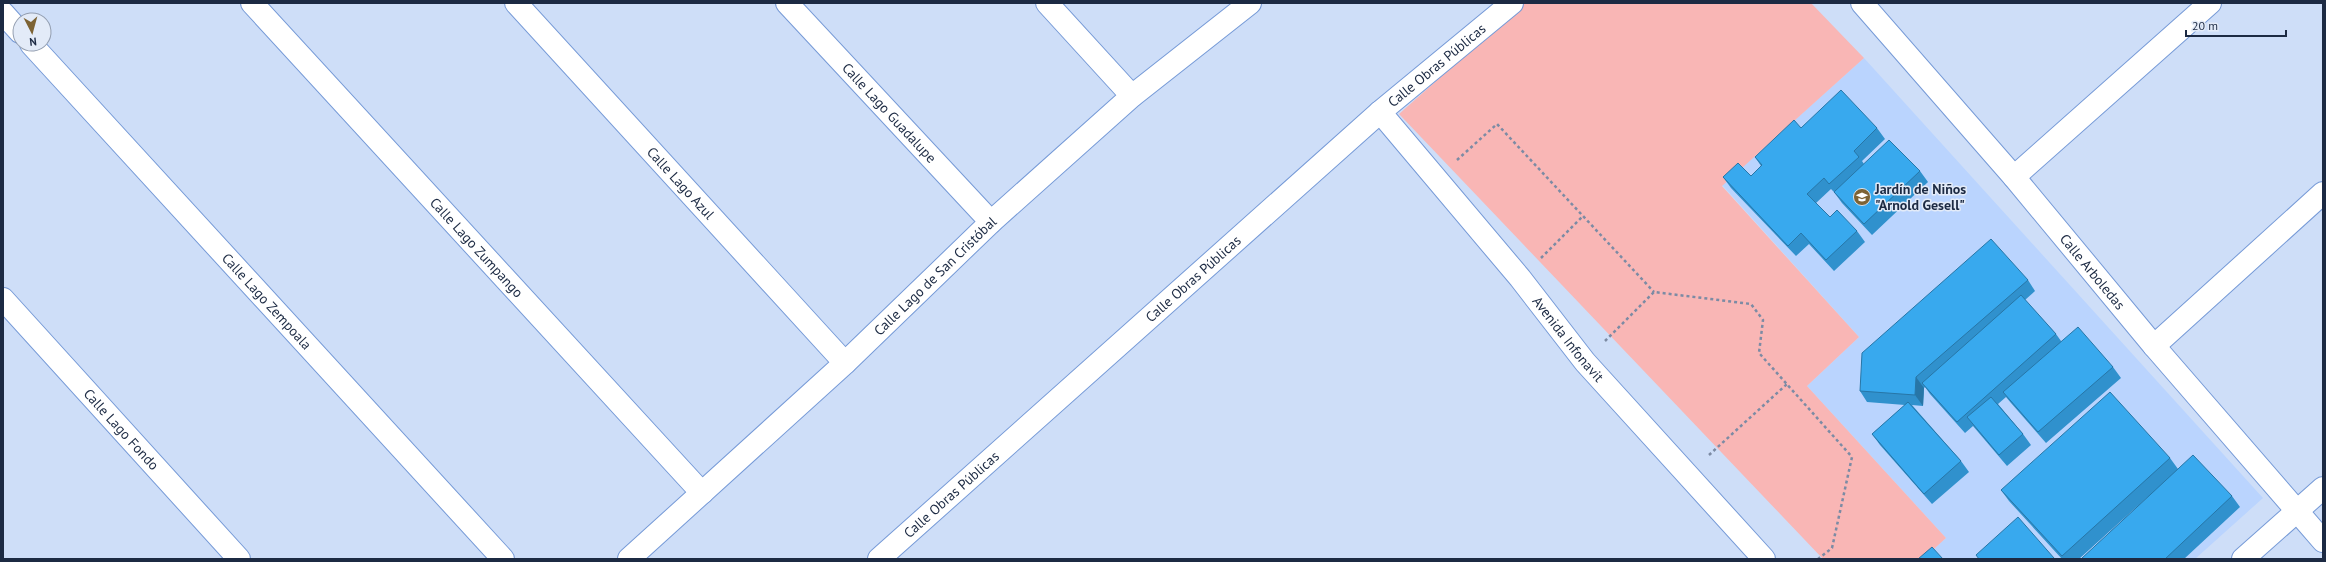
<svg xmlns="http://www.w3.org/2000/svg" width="2326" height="562" font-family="'PT Sans',sans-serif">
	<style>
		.built { fill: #bad4fe }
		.green { fill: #f9b6b5 }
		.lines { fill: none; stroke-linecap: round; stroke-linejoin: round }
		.minor-casing { stroke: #769ad7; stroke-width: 24 }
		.path { stroke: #7c8ba4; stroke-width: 2.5; stroke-dasharray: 3 3; stroke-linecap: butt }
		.minor { stroke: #fff; stroke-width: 22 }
		.wall { fill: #3091cd }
		.shaded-wall { fill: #2776a7 }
		.building { fill: #38a9ee; stroke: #2776a7 }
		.labels { text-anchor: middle; stroke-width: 3; stroke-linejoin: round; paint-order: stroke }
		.street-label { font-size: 14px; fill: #1c2a43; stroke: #e3ebf8 }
		.poi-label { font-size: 14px; font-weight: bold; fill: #1c2a43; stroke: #e3ebf8; text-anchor: start }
	</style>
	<rect width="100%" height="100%" fill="#cedef8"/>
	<path class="built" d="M1864,58L2263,498L2195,559H1923L1946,538L1807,386L1859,337L1722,185Z"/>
	<path class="green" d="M1524,3H1811L1864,58L1722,186L1859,337L1807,386L1946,538L1923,559H1823L1399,114Z"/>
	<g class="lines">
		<g class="minor-casing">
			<g id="minor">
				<path id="s1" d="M252,3L702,493"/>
				<path id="s2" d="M516,3L845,363"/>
				<path id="s3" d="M787,3L991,222"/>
				<path d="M1047,3L1132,96"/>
				<path id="s4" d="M1862,3L2014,177L2154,346L2323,541"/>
				<path d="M3,13L20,32"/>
				<path id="s5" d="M31,44L503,559"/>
				<path id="s6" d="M1380,112L1520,278L1585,362L1764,559"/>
				<path d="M2014,177L2210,3"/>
				<path id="s7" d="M3,299L239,559"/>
				<path d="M2154,346L2323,193"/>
				<path id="s8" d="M629,559L845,363L991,222L1132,96L1250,3"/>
				<path id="s9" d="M879,559L1380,112L1512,3"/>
				<path d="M2243,559L2323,488"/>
			</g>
		</g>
		<path class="path" d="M1457,160L1497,124L1654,292
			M1541,258L1583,216
			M1605,341L1654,292L1751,304L1763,320L1759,353L1852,457L1832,548L1818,559
			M1709,455L1787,384"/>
		<use href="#minor" class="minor"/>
	</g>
	<path class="wall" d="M1801,128H1877L1885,139L1862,161L1864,164L1920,171L1928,182L1872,235L1842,203L1834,192L1831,189L1816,203L1830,217L1857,231L1865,242L1834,271L1809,244L1796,256L1731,188L1723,177L1751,176L1761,166L1755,157Z
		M2028,280L2035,291L2025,300L2056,334L2061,341L2113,367L2121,378L2046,443L2011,403L2006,397L1998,404L2023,434L2031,445L2007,466L1973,426L1965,433L1930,394L1925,387L1924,388L1923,406L1912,405L1961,461L1969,472L1932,504L1880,445L1872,434L1905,405L1867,402L1860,391Z
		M2170,458L2178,469L2232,496L2240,507L2184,559H2081L2152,493L2079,559H2062L2009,501L2001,490Z"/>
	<path class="shaded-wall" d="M1916,377L1924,388L1923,406L1915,395Z"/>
	<path class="building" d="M1841,90L1877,128L1854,151L1859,157L1829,184L1824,178L1807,194L1830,217L1837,210L1857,231L1826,260L1801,233L1788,246L1723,177L1738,163L1751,176L1762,165L1755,157L1794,120L1801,128Z
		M1889,140L1920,171L1864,224L1834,192Z
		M1991,239L2028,280L1916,377L1915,395L1860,391L1862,353Z
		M2021,295L2056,334L1957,422L1922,383Z
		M2078,327L2113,367L2038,432L2003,392Z
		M2110,392L2170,458L2062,556L2001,490Z
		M1991,397L2023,434L1999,455L1967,417Z
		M1908,402L1961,461L1924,494L1872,434Z
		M2193,455L2232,496L2165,559H2081Z
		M2018,517L2054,558L2053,559H1979L1976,555Z
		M1932,547L1943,559H1918Z"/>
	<defs>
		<g id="school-disc" transform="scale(0.9)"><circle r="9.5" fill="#7d6334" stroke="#e3ebf8"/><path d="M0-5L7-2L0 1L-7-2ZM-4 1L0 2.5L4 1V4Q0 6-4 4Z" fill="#fff"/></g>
	</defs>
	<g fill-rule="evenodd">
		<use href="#school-disc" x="1862" y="197"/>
	</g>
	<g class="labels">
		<g class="street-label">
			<text dy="5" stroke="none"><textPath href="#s9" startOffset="745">Calle Obras Públicas</textPath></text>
			<text dy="5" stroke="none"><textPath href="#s3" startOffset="150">Calle Lago Guadalupe</textPath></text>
			<text dy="5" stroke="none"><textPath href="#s2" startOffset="244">Calle Lago Azul</textPath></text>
			<text dy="5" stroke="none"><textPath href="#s1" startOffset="332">Calle Lago Zumpango</textPath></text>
			<text dy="5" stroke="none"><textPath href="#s4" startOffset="354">Calle Arboledas</textPath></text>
			<text dy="5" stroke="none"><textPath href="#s8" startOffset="417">Calle Lago de San Cristóbal</textPath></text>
			<text dy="5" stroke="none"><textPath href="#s9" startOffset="421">Calle Obras Públicas</textPath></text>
			<text dy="5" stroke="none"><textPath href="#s5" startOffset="349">Calle Lago Zempoala</textPath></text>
			<text dy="5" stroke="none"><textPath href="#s6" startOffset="295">Avenida Infonavit</textPath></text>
			<text dy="5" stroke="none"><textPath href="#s7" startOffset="176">Calle Lago Fondo</textPath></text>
			<text dy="5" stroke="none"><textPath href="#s9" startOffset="97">Calle Obras Públicas</textPath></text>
		</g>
		<g class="poi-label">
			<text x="1875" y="194">Jardín de Niños<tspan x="1875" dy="16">"Arnold Gesell"</tspan></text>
		</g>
	</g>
	<rect width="2326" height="562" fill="none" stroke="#1c2a43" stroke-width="8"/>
	<g transform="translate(32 32) rotate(174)"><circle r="19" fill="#e3ebf8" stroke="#939eb0"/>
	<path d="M0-3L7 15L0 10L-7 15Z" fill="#7d6334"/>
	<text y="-6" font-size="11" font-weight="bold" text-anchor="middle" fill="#1c2a43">N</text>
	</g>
	<path d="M2186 30v6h100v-6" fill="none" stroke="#1c2a43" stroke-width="2"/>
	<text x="2192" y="30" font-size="12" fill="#1c2a43" stroke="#e3ebf8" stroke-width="3" paint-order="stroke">20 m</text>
</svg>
